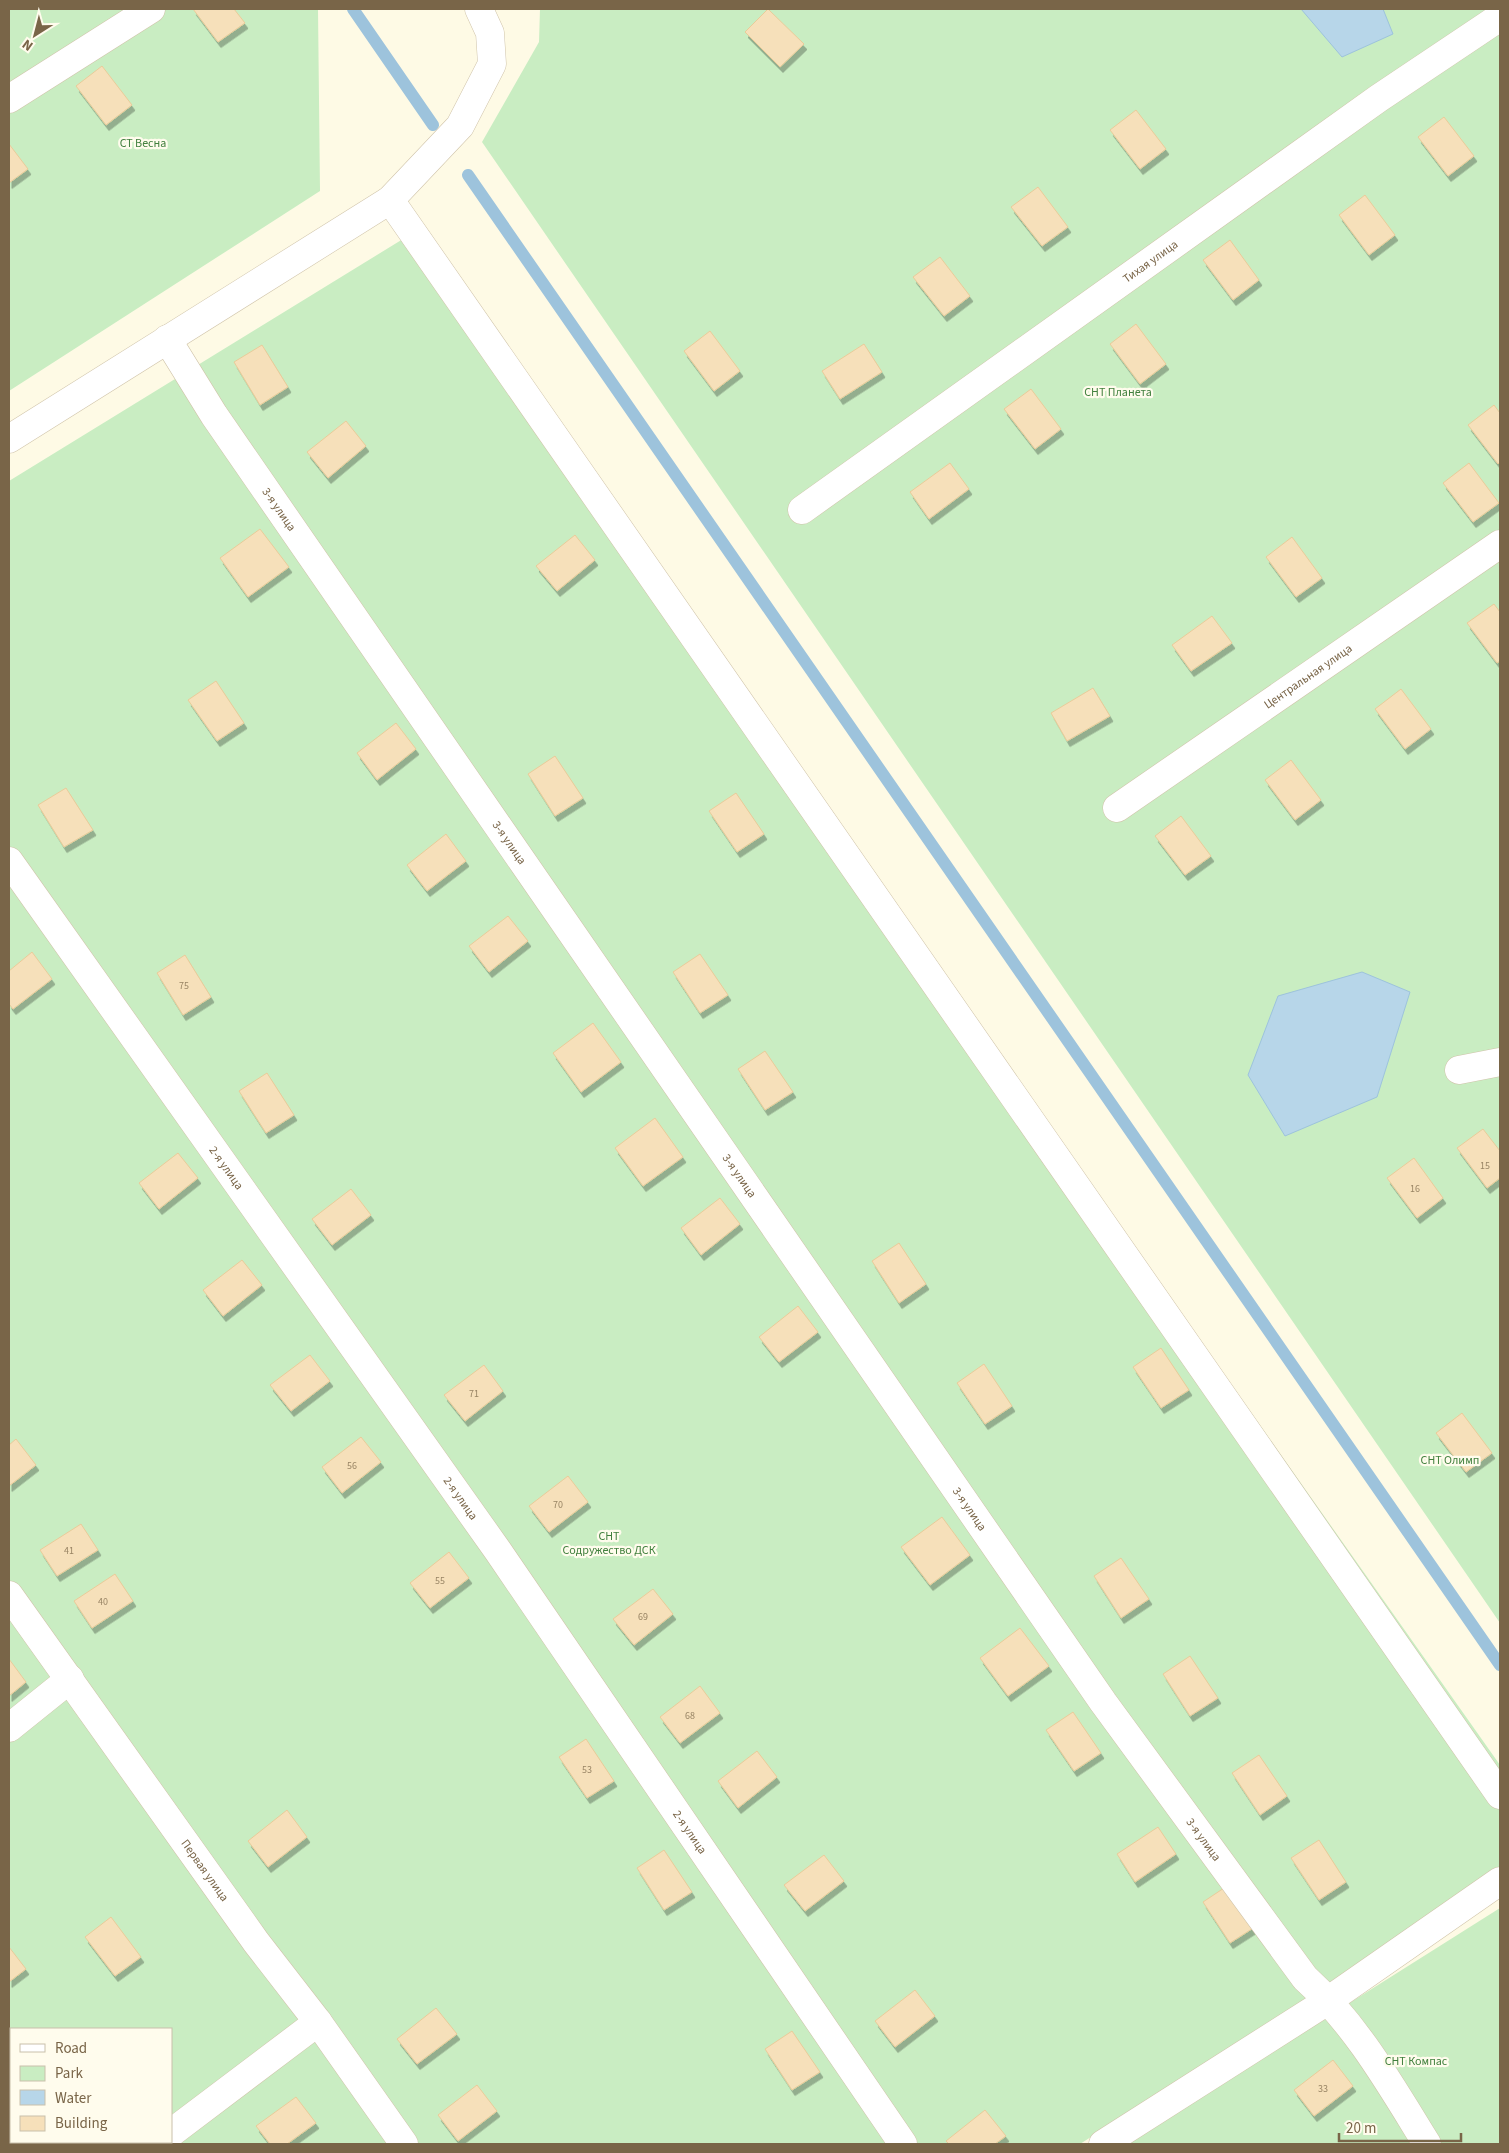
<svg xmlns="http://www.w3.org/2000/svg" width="1509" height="2153" font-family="'Source Sans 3',sans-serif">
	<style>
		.green { fill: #c9edc2; fill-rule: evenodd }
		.water { fill: #b7d6e9; stroke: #9dc3dc }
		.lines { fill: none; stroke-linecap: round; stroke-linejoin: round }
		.stream { stroke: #9dc3dc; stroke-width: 12 }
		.building { fill: #f6e0ba; stroke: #e9cb99; filter: url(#shadow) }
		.minor-casing { stroke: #d0c4aa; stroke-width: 29 }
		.minor { stroke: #fff; stroke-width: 28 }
		.labels { text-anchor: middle; stroke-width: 4.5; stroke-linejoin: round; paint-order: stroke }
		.number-label { font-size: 10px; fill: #988464 }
		.park-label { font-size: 12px; fill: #42803e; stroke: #fffced }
		.street-label { font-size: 12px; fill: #796548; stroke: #fffced }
	</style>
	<defs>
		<filter id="shadow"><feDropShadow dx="3" dy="5.5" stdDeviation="0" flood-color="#0004"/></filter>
	</defs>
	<rect width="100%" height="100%" fill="#fefae5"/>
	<path class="green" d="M9,9H318L320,191L9,391Z
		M540,9H1500V1623L482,142L539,42Z
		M416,231L1500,1765V1874L1080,2144H9V481ZM11,2029H171V2142H11Z
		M1500,1908V2144H1126Z"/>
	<path class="water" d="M1301,9H1383L1393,34L1342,57Z
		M1362,972L1410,992L1377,1097L1285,1136L1248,1075L1278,996Z"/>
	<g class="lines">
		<path class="stream" d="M353,9L433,125
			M468,175L1500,1665"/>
	</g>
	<path class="building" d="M193,9H234L245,23L218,42Z
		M768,9L804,44L780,67L745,32Z
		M102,66L132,105L106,125L76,86Z
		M1136,110L1166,149L1140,169L1110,130Z
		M1444,117L1474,156L1448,176L1418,137Z
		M9,144L28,169L9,183Z
		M1038,187L1068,227L1042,246L1011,207Z
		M1365,195L1395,235L1369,255L1339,215Z
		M1230,240L1259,280L1233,300L1203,260Z
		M940,257L970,296L944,316L913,277Z
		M1136,324L1166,364L1140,384L1110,344Z
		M710,331L740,371L714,391L684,351Z
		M864,344L882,372L840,399L822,371Z
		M262,345L288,387L260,405L234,362Z
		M1031,389L1061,429L1035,449L1004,409Z
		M1494,405L1500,413V462L1498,464L1468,425Z
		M346,421L366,446L328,478L307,452Z
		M950,463L969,489L929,519L910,492Z
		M1469,463L1499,503L1473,522L1443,483Z
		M260,529L289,567L248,597L220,558Z
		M575,535L595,560L557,591L536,566Z
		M1292,537L1322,578L1296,597L1266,557Z
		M1494,604L1500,612V661L1497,663L1467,623Z
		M1212,616L1232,643L1191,671L1172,645Z
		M216,681L244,723L217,741L188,700Z
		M1093,688L1110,716L1067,741L1051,713Z
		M1401,689L1431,729L1405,749L1375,709Z
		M396,723L416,749L377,780L357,753Z
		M555,756L583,798L555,816L528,774Z
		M1291,760L1321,800L1295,820L1265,780Z
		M66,788L93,830L64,847L38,805Z
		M736,793L764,834L737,852L709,811Z
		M1181,816L1211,856L1185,875L1155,836Z
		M446,834L466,861L427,891L407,865Z
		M508,916L528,941L489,972L469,946Z
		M32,952L52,979L13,1009L9,1004V971Z
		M700,954L728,995L700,1013L673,972Z
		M185,955L211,997L183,1015L157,973Z
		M593,1023L621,1062L581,1092L553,1053Z
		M765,1051L793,1092L765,1110L738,1069Z
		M267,1073L294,1115L266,1133L239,1091Z
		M655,1118L683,1157L643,1186L615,1148Z
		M1483,1129L1500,1151V1178L1487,1188L1457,1148Z
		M178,1153L198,1178L159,1209L139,1183Z
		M1414,1158L1443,1198L1417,1218L1387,1178Z
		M351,1189L371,1215L332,1245L312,1219Z
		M720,1198L740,1224L701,1255L681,1228Z
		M899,1243L926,1284L899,1303L872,1261Z
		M242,1260L262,1285L223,1316L203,1290Z
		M798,1306L818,1332L779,1362L759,1337Z
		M1161,1348L1189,1390L1161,1408L1133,1367Z
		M310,1355L330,1381L291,1411L270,1385Z
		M984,1364L1012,1406L985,1424L957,1383Z
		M484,1365L503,1391L465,1421L444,1395Z
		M1462,1413L1492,1453L1466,1472L1436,1433Z
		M361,1437L381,1462L342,1493L322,1467Z
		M16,1439L36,1465L9,1486V1445Z
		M568,1476L588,1502L549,1532L529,1506Z
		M942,1517L970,1555L930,1585L901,1547Z
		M81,1524L98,1550L57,1576L40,1550Z
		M449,1552L469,1578L430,1608L410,1583Z
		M1121,1558L1149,1599L1121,1618L1094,1576Z
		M115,1574L133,1601L92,1628L74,1601Z
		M653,1589L673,1614L634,1645L613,1619Z
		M1020,1628L1049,1666L1008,1696L980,1658Z
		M1190,1656L1218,1698L1190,1716L1163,1674Z
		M9,1659L26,1682L9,1696Z
		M700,1686L720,1713L680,1743L660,1717Z
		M1073,1712L1101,1753L1074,1771L1046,1730Z
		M586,1739L614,1781L587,1798L559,1757Z
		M757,1751L777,1777L738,1808L718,1781Z
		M1259,1755L1287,1796L1260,1815L1232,1773Z
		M287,1810L307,1837L268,1867L248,1841Z
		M1158,1827L1176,1854L1135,1882L1117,1854Z
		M1319,1840L1346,1882L1319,1900L1291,1858Z
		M664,1850L692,1892L664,1910L637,1868Z
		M824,1855L844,1881L805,1911L784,1885Z
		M1230,1884L1258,1925L1230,1943L1203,1902Z
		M111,1917L141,1957L115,1976L85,1937Z
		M9,1947L26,1969L9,1982Z
		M915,1990L935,2016L895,2047L875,2021Z
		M436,2008L457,2034L417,2064L397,2039Z
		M792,2031L820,2072L792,2090L765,2049Z
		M1333,2060L1353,2086L1314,2116L1294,2090Z
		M477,2085L497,2111L458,2141L438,2115Z
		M296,2097L316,2123L287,2144H270L256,2126Z
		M985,2110L1006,2136L995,2144H949L946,2141Z"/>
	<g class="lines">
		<g class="minor-casing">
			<g id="minor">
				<path d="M9,99L151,9"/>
				<path d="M390,200L1500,1795"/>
				<path id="s1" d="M167,339L214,415L1103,1702L1305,1978C1356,2024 1391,2086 1427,2144"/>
				<path d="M9,439L390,200L460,126L492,64L490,33L479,9"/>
				<path id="s2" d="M802,510L1379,98L1500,17"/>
				<path id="s3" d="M1117,808L1500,544"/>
				<path id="s4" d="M9,861L498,1551L903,2144"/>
				<path d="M1459,1070L1500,1062"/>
				<path id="s5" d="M9,1595L256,1942L318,2022L404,2144"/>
				<path d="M9,1728L70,1679"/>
				<path d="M171,2133L318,2022"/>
				<path d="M1103,2144L1329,2000L1500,1881"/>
			</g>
		</g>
		<use href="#minor" class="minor"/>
	</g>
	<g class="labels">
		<g class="number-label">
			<text x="184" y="989">75</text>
			<text x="1485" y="1169">15</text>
			<text x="1415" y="1192">16</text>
			<text x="474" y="1397">71</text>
			<text x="352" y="1469">56</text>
			<text x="558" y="1508">70</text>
			<text x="69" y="1554">41</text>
			<text x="440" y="1584">55</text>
			<text x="103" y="1605">40</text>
			<text x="643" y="1620">69</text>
			<text x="690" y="1719">68</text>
			<text x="587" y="1773">53</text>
			<text x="1323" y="2092">33</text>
		</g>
		<g class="park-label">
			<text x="143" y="147">СТ Весна</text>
			<text x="1118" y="396">СНТ Планета</text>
			<text x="1450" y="1464">СНТ Олимп</text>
			<text x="609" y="1540">СНТ<tspan x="609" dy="14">Содружество ДСК</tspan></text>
			<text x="1416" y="2065">СНТ Компас</text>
		</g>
		<g class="street-label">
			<text dy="4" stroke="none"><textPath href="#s2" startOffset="428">Тихая улица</textPath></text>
			<text dy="4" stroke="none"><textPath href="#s1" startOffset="204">3-я улица</textPath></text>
			<text dy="4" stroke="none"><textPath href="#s3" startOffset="232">Центральная улица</textPath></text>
			<text dy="4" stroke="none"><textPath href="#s1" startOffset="609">3-я улица</textPath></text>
			<text dy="4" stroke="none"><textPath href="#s4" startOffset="376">2-я улица</textPath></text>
			<text dy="4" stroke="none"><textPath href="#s1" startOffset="1014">3-я улица</textPath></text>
			<text dy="4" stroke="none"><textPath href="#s4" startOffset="781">2-я улица</textPath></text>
			<text dy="4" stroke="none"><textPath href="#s1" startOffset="1419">3-я улица</textPath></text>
			<text dy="4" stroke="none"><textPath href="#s4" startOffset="1186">2-я улица</textPath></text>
			<text dy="4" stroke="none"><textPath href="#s1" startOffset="1824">3-я улица</textPath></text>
			<text dy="4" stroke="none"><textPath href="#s5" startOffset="338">Первая улица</textPath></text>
		</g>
	</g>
	<rect width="1509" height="2153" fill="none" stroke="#796548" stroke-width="20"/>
	<rect x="10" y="2028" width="162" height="115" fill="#fffced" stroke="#c9c0ab"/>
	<rect x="20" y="2044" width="25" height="8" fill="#ffffff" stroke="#c9c0ab"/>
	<text x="55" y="2053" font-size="15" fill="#796548">Road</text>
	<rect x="20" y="2066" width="25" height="15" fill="#c9edc2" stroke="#c9c0ab"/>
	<text x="55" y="2078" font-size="15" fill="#796548">Park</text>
	<rect x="20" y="2090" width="25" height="15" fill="#b7d6e9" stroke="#c9c0ab"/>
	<text x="55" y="2103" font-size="15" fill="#796548">Water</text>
	<rect x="20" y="2116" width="25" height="15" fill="#f6e0ba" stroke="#c9c0ab"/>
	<text x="55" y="2128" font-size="15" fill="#796548">Building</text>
	<g transform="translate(35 35) rotate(216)" stroke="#fffced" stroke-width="4" paint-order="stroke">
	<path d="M0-4L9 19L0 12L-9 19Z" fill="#796548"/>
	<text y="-8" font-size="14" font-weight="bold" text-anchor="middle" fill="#796548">N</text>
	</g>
	<path d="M1339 2133v8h122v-8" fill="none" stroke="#796548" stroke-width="2.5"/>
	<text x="1346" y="2133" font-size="15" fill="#796548" stroke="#fffced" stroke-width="4" paint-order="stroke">20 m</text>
</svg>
